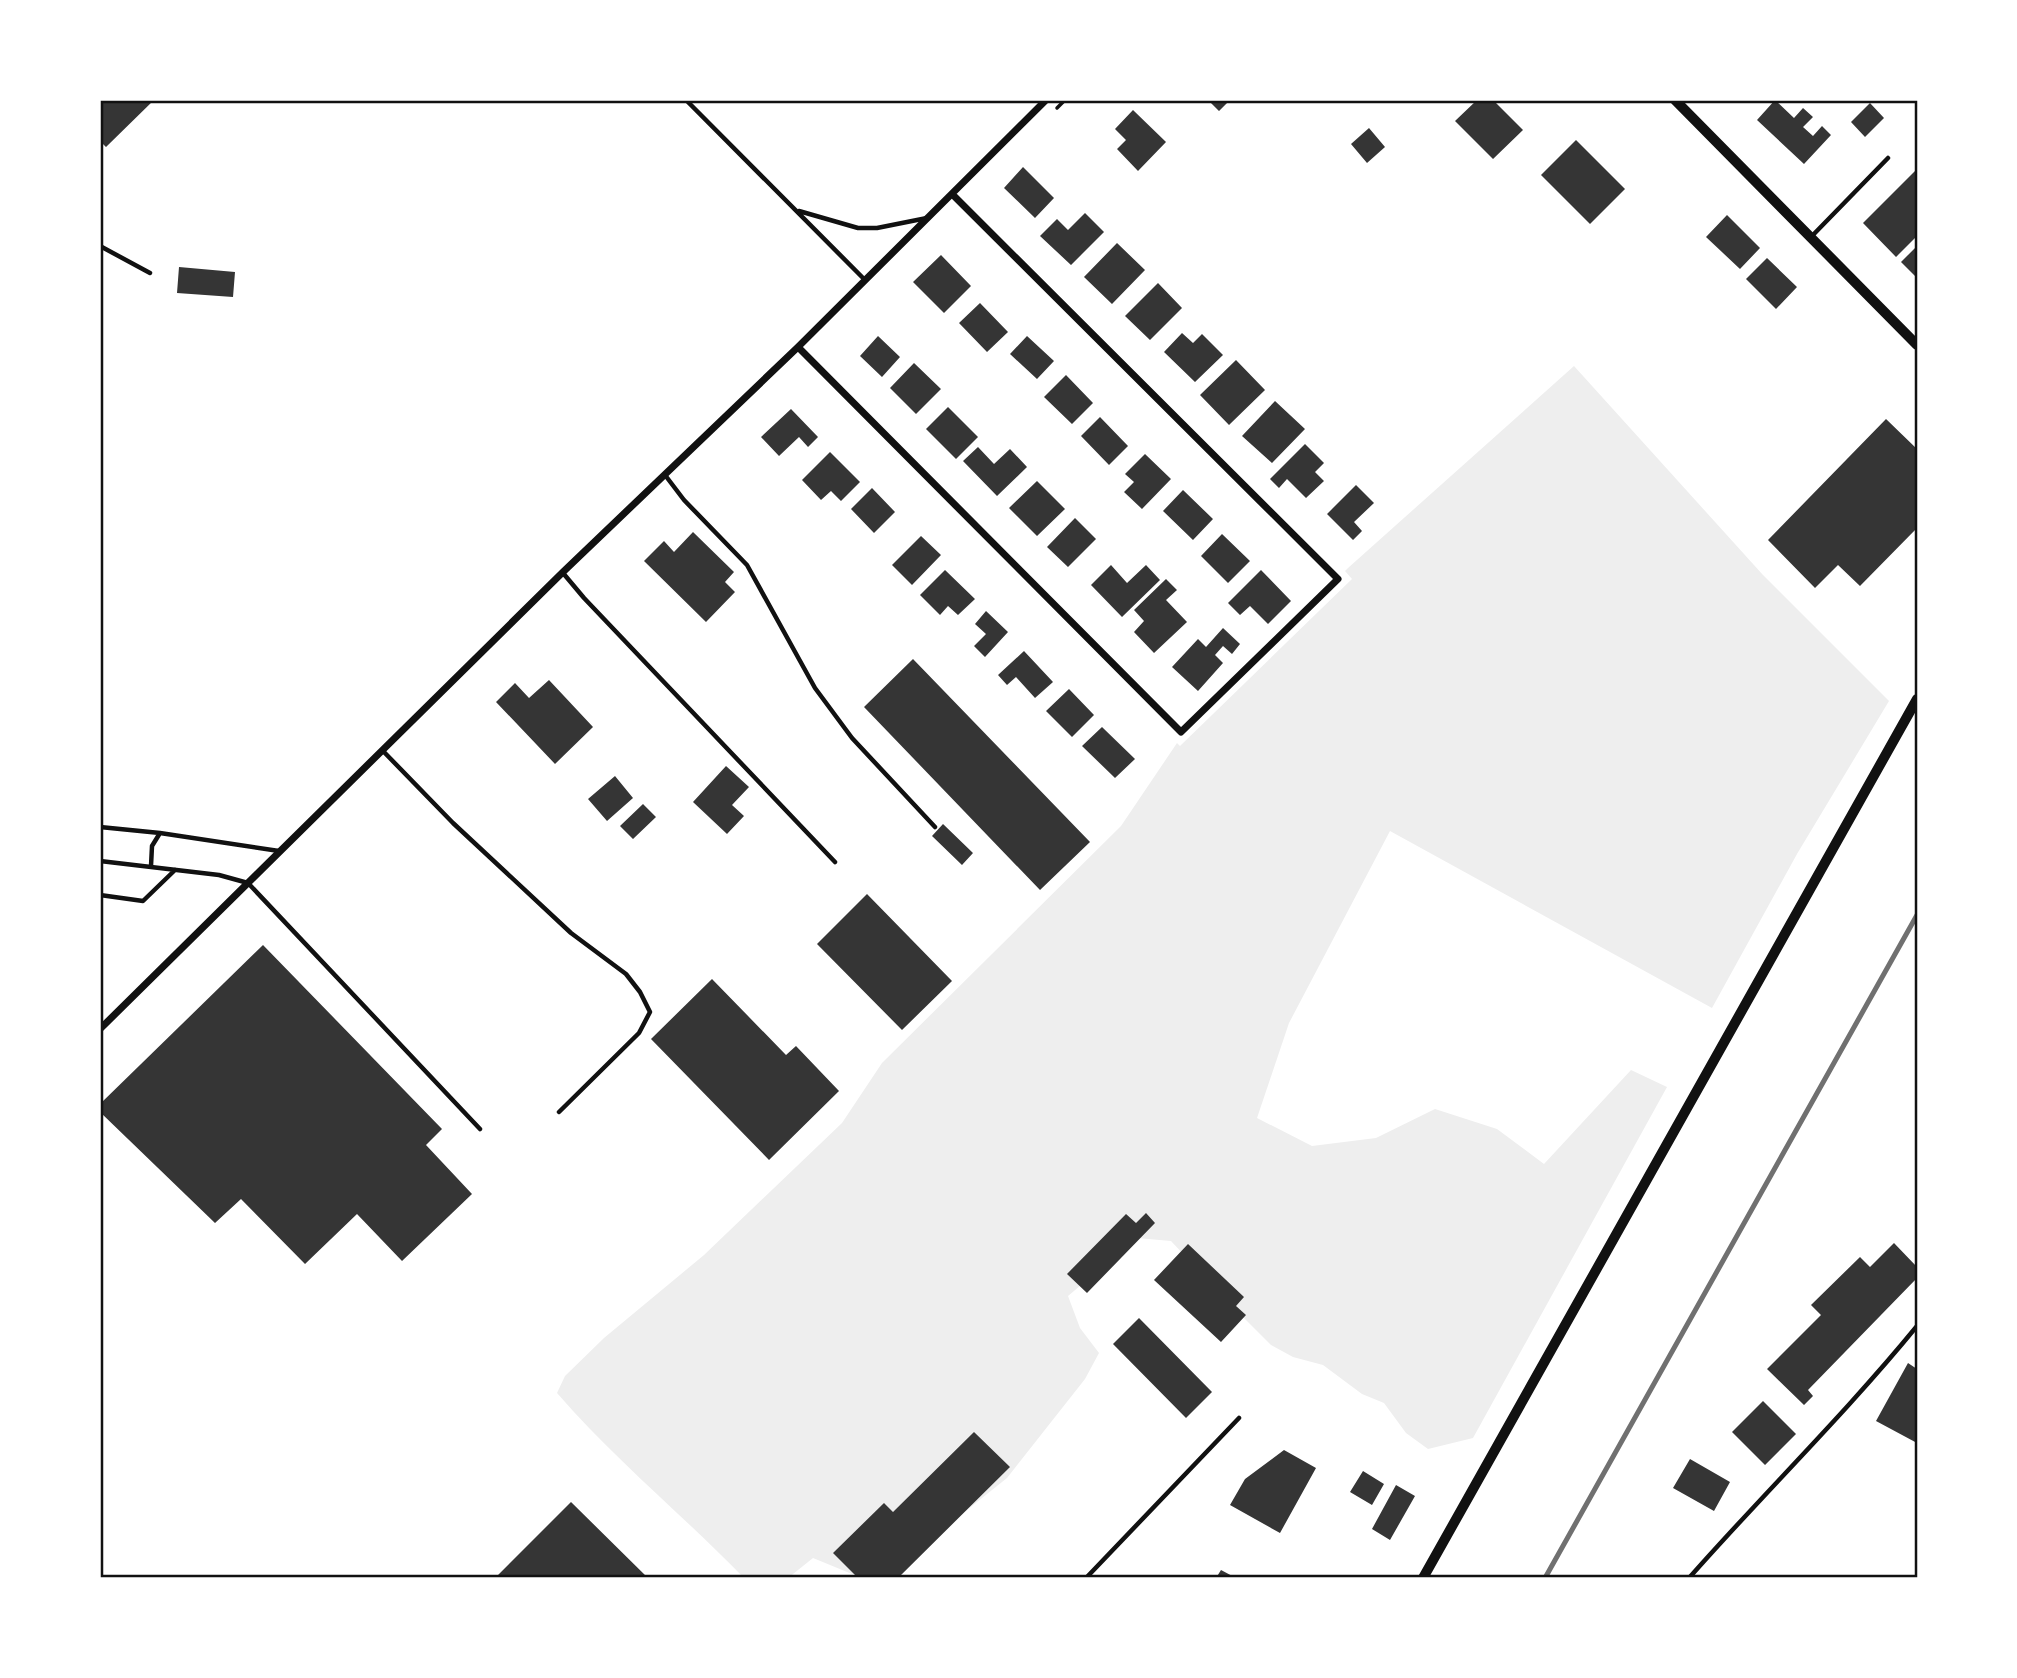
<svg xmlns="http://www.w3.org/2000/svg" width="2017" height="1678" font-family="'Public Sans',sans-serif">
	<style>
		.green { fill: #eee }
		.building { fill: #353535 }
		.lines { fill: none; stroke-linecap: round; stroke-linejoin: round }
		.path { stroke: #111; stroke-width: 3.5 }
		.service { stroke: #111; stroke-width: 4.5 }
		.minor { stroke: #111; stroke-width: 7 }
		.tertiary { stroke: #111; stroke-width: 10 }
		.rail { stroke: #707070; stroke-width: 5 }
		.neatline { fill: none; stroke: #111; stroke-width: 2.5 }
	</style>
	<rect width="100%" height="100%" fill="#fff"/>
	<path class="green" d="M1574,366L1763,575L1889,701L1797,854L1712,1008L1390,831L1289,1023L1257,1118L1312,1146L1376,1138L1435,1109L1497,1129L1544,1164L1631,1070L1667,1087L1473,1438L1428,1449L1406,1433L1384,1403L1362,1394L1323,1365L1293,1357L1271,1345L1228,1302L1171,1241L1137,1238L1068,1296L1080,1328L1099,1353L1085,1379L1007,1478L907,1558L852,1574L813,1558L788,1578H744C683,1515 615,1460 557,1393L565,1376L604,1338L704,1255L842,1123L882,1063L1121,826L1177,743L1180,746L1352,579L1345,571L1348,568Z"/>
	<path class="building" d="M106,100H154L106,147L100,141V106Z
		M1208,100H1230L1219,111Z
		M1477,100H1493L1523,130L1493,159L1455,121Z
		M1775,100L1794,118L1803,108L1813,117L1803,127L1813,136L1822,126L1831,135L1804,164L1757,120Z
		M1870,103L1884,118L1865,137L1851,122Z
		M1133,110L1166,142L1138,171L1117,149L1126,140L1115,129Z
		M1369,128L1385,147L1367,163L1351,144Z
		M1576,140L1625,189L1590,224L1541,175Z
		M1023,167L1054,198L1035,218L1004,188Z
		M1917,169V236L1896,257L1863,223Z
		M1085,213L1104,232L1071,265L1040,236L1057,219L1068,230Z
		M1727,215L1760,248L1740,269L1706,237Z
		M1117,243L1145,270L1112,304L1084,277Z
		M1917,246V278L1901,262Z
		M941,255L971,286L944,313L913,282Z
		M1767,258L1797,287L1776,309L1746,279Z
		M179,267L235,272L233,297L177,293Z
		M1158,283L1182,308L1150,340L1125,316Z
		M980,303L1008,332L987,352L959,323Z
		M1182,333L1193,343L1202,334L1223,355L1195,382L1164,352Z
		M878,336L900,357L882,377L860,356Z
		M1027,336L1054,361L1037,379L1010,354Z
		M1236,360L1265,390L1229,425L1200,395Z
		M914,363L941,389L916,414L890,388Z
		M1066,375L1093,403L1072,424L1044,397Z
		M1275,401L1305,429L1272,463L1242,436Z
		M948,407L978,437L956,459L926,429Z
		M791,409L818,437L808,447L799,437L779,456L761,437Z
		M1100,417L1128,446L1109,465L1081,436Z
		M1886,419L1917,449V528L1860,586L1838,565L1815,588L1768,540Z
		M1305,444L1324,463L1315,472L1324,481L1306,498L1287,479L1279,488L1270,479Z
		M978,447L994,464L1010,449L1027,467L997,496L963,461Z
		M830,452L860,482L841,501L831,491L821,500L802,480Z
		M1145,454L1171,479L1142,509L1124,492L1134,482L1125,474Z
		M1037,481L1065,509L1037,536L1009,508Z
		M1356,485L1374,503L1354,522L1362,531L1353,540L1327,514Z
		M872,488L895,512L874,533L851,509Z
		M1183,490L1213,519L1193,540L1163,511Z
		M1075,518L1096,539L1068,567L1047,547Z
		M693,532L734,572L725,582L735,592L706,622L644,561L664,541L674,552Z
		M1222,534L1250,561L1228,583L1201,556Z
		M921,536L941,555L912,585L892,565Z
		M1111,565L1127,583L1146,565L1160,580L1122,617L1091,585Z
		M945,570L975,599L958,615L948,606L940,615L920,595Z
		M1261,570L1291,601L1268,624L1250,606L1240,615L1228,603Z
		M1166,579L1177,590L1166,600L1187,622L1154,653L1134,632L1144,621L1134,610Z
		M986,611L1008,632L985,657L974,646L986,634L975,624Z
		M1223,628L1240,644L1232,654L1223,646L1215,655L1223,663L1198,691L1172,667L1198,639L1206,647Z
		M1024,651L1053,682L1035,698L1016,677L1007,685L998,675Z
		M913,659L1090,842L1040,890L864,707Z
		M549,680L593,727L555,764L496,702L515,683L529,698Z
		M1069,689L1094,715L1072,737L1046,711Z
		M1102,727L1135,759L1115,778L1082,746Z
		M726,766L749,787L732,805L744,816L727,834L693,802Z
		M615,776L633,798L607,821L588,799Z
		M643,804L656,817L633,839L620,826Z
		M943,824L973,853L962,865L932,836Z
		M867,894L952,981L902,1030L817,944Z
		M263,945L442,1129L426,1145L472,1194L402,1261L357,1214L305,1264L241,1199L215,1223L100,1112V1104Z
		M712,979L786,1055L796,1046L839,1091L769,1160L651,1039Z
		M1146,1213L1155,1223L1087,1293L1067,1274L1126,1214L1136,1223Z
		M1894,1243L1917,1267V1278L1808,1390L1813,1396L1804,1405L1767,1369L1821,1315L1811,1305L1860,1257L1870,1267Z
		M1188,1244L1244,1297L1236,1306L1246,1315L1221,1342L1154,1280Z
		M1139,1318L1212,1392L1186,1418L1113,1344Z
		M1908,1363L1917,1369V1443L1876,1421Z
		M1763,1401L1796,1434L1765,1465L1732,1432Z
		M974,1432L1010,1467L898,1578H858L833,1553L884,1503L893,1512Z
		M1284,1450L1316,1468L1280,1533L1230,1505L1245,1479Z
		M1690,1459L1730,1482L1714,1511L1673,1488Z
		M1363,1471L1384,1484L1372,1505L1350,1492Z
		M1396,1485L1415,1496L1390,1540L1372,1529Z
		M571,1502L648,1578H495Z
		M1221,1570L1236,1578H1216Z"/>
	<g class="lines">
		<path class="path" d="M1057,108L1065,100"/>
		<path class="service" d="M686,100L865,280
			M799,211L858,228H877L927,218
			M1811,237L1888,158
			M100,246L150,273
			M665,475L684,500L747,565L815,688L852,738L935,827
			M563,573L584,598L835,862
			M383,751L453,823L571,933L626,974L640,992L650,1012L639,1033L559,1112
			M100,827L160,833
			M100,861L219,875L248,883L480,1129
			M151,866L152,846L160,833L279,851
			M100,895L143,901L175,870
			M1086,1578L1239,1418
			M1689,1578C1764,1493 1845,1414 1917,1326"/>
		<path class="minor" d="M798,347L1181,732L1338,579L952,194
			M100,1029L563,572L798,347L1046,100"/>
		<path class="tertiary" d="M1675,100L1917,345
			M1423,1578L1917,699"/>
		<path class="rail" d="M1545,1578L1917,915"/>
	</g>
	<rect width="2017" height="1678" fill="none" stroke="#ffffff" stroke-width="203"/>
	<rect x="102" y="102" width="1814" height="1474" class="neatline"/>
</svg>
